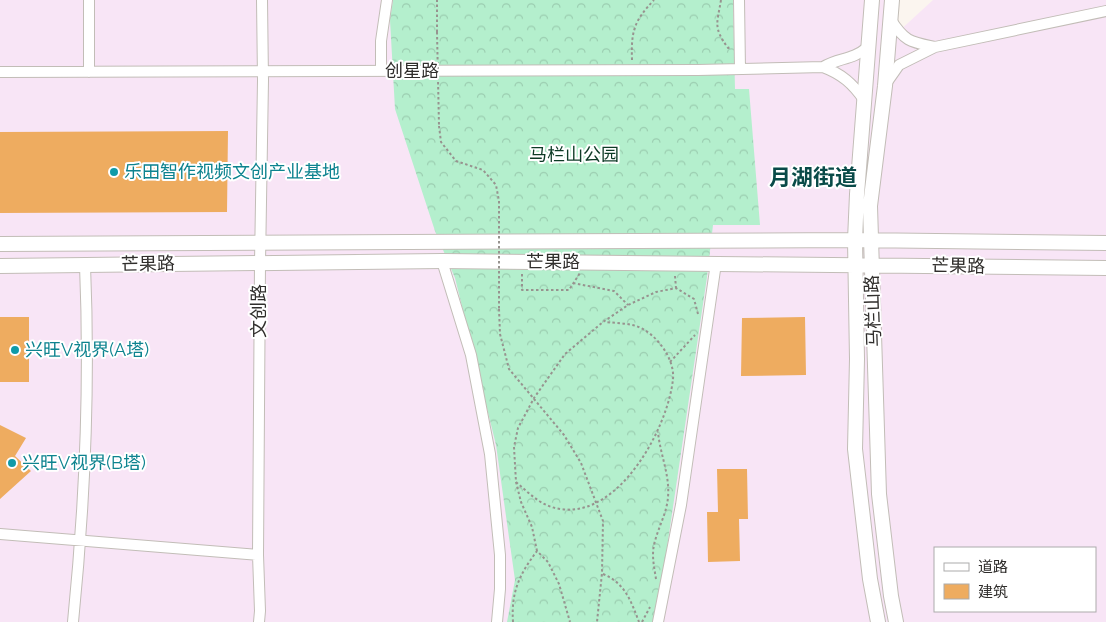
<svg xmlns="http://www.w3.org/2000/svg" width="1106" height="622" font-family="Raleway,'Noto Sans SC',sans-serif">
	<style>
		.commercial { fill: #f8e5f6; fill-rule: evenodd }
		.forest { fill: url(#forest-crowns) }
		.building { fill: #eeac60 }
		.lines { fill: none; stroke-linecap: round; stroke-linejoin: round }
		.minor-casing { stroke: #c2bdb7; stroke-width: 12 }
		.major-casing { stroke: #c2bdb7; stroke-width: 16 }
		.path { stroke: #97938f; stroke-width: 2; stroke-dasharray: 2.5 2.5; stroke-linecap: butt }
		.minor { stroke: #fff; stroke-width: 10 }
		.major { stroke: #fff; stroke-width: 14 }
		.path-bridge { stroke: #97938f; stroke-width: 2; stroke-dasharray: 2.5 2.5; stroke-linecap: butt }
		.culture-dot { fill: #0f9aa8; stroke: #fff; stroke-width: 2 }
		.labels { text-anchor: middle; stroke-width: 4; stroke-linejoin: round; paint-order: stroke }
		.street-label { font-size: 18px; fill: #302e2c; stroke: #fff }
		.park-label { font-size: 18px; fill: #0d3a25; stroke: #fff }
		.culture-label { font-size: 18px; fill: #0d838f; stroke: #fff; text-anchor: start }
		.district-label { font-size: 22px; font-weight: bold; fill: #094a48; stroke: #fff }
	</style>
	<defs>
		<pattern id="forest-crowns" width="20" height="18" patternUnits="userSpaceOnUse" patternTransform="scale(1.25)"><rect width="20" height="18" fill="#b4efcd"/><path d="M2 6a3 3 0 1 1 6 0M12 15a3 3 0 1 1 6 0" fill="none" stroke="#9bcdb0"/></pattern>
	</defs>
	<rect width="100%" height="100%" fill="#fbf5ef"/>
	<path class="commercial" d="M0,0H888L884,45L933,0H1106V622H0ZM935,548H1095V611H935Z"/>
	<path class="forest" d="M393,0H733L735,89H749L760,225H713L707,277L656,622H507L515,580L496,445L455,278L435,231L395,109L390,20Z"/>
	<path class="building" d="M228,131L227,212L0,213V132Z
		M0,317H29V382H0Z
		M805,317L806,375L741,376L742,318Z
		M0,425L26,438L15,456L31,471L0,499Z
		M717,469H747L748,519H739L740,561L708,562L707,512H718Z"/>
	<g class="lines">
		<g class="minor-casing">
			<path id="minor" d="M739,0L740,69
				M891,20C905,42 911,42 935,47
				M823,67C840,57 851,61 868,47
				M381,71V41L387,0
				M0,72L698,70L823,67C842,74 853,84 864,100
				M89,72V0
				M885,85L899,65L935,47L1106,11
				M442,261L471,355L490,454L500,555V589L497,622
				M0,534L258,555
				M73,622C85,503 90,384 85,265
				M259,622L260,611L258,555L260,263L263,80L262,0
				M658,622L681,505L716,263"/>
		</g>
		<g class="major-casing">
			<path id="major" d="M872,0L857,194L855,240L857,359L855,449L870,579L878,622
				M892,0L885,86L870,206L879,494L891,596L896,622
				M0,244L855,240L1106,243
				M0,266L442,261L1106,268"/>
		</g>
		<path class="path" d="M721,0C717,24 713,27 728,48L731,47
			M437,32V0
			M632,60C631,31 634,21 654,0
			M439,126L441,142L456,161L483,170L496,185L499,201
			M522,274V290H569L580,273
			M675,276L676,288
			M573,283L614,291L628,305
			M499,309L500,334L509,369L564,435L581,463L603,521L602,573L597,622
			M670,362L695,335
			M516,482C530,494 542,507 561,509C619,518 668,428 673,379C675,358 655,332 636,326C626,323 615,323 605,322
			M537,551L532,527L521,502L516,482L514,447L518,428L534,398L565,354L603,322L628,305L656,292L676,288L694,299L698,314
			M603,574C625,583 631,601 639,622
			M656,579C654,566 651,554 655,541C659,526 667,512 668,497C670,475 660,454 658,432
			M513,622C511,592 519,575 537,551L548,562L559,584L570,622
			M642,622L650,607"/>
		<use href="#minor" class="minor"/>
		<use href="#major" class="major"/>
		<path class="path-bridge" d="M437,32L439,126
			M499,201V309"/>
	</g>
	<g class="culture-dot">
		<circle cx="114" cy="172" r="5"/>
		<circle cx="15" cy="350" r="5"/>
		<circle cx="12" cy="463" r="5"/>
	</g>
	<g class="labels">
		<g class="street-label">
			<text x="412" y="77">创星路</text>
			<text x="553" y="268">芒果路</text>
			<text transform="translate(148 264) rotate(-1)" y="6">芒果路</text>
			<text transform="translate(958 266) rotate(1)" y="6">芒果路</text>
			<text transform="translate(259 311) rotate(-90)" y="6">文创路</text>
			<text transform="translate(873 311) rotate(-92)" y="6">马栏山路</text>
		</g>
		<g class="park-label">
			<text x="574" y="161">马栏山公园</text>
		</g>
		<g class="culture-label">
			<text x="124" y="178">乐田智作视频文创产业基地</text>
			<text x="25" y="356">兴旺V视界(A塔)</text>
			<text x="22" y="469">兴旺V视界(B塔)</text>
		</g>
		<g class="district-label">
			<text x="813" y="185">月湖街道</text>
		</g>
	</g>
	<rect x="934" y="547" width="162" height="65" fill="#ffffff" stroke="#acabab"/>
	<rect x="944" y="563" width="25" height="8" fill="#ffffff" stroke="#acabab"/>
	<text x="978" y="572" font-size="15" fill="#302e2c">道路</text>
	<rect x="944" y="584" width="25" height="15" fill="#eeac60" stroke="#acabab"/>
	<text x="978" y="597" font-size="15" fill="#302e2c">建筑</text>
</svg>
